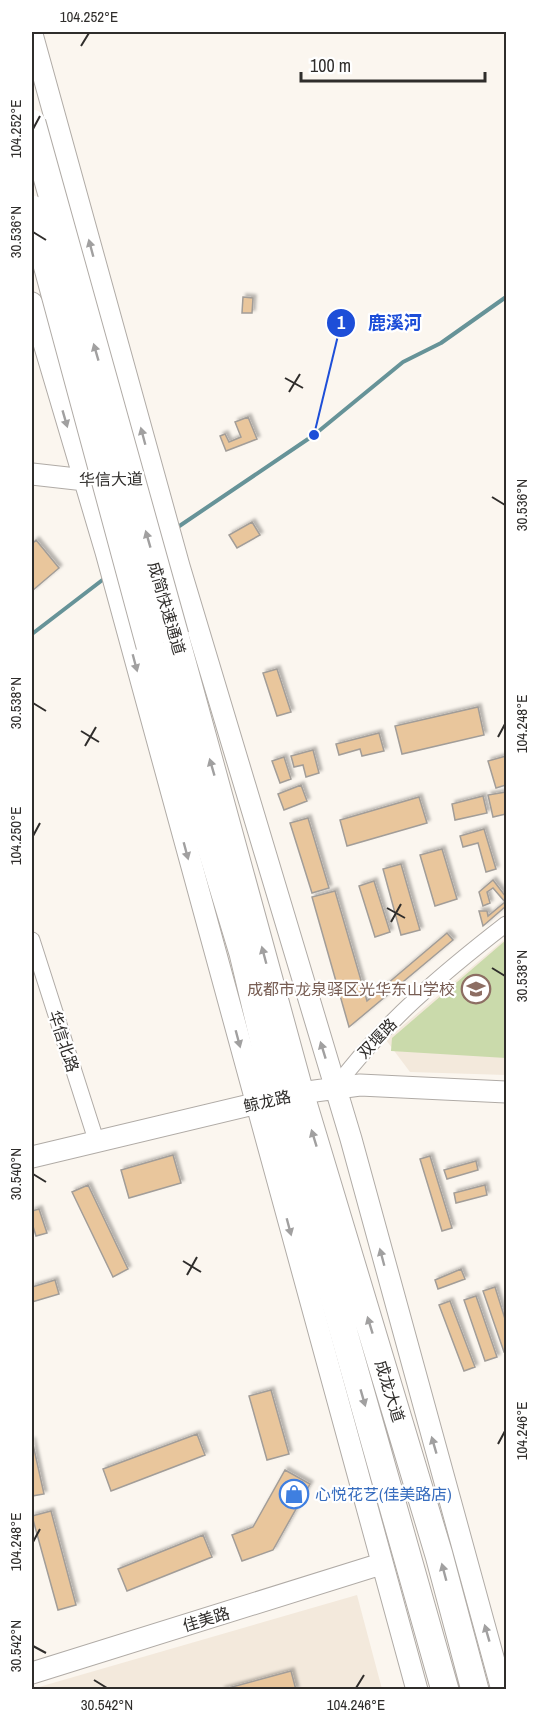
<svg xmlns="http://www.w3.org/2000/svg" width="538" height="1721" font-family="'Archivo Narrow','Noto Sans SC',sans-serif">
	<style>
		.built { fill: #f3e9dc }
		.green { fill: #cadaab }
		.lines { fill: none; stroke-linecap: round; stroke-linejoin: round }
		.stream { stroke: #669398; stroke-width: 4 }
		.building { fill: #e9c69c; stroke: #a29d98; stroke-width: 1.5; filter: url(#shadow) }
		.street-casing { stroke: #b0aba6; stroke-width: 17 }
		.secondary-casing { stroke: #b0aba6; stroke-width: 23 }
		.highway-casing { stroke: #b0aba6; stroke-width: 29 }
		.street { stroke: #fff; stroke-width: 15 }
		.secondary { stroke: #fff; stroke-width: 21 }
		.highway { stroke: #fff; stroke-width: 27 }
		.highway-bridge-casing { stroke: #b0aba6; stroke-width: 29; stroke-linecap: butt }
		.highway-bridge { stroke: #fff; stroke-width: 27 }
		.oneway { fill: #a1a0a0 }
		.ticks { fill: none; stroke: #2f2d2b; stroke-width: 2 }
		.labels { text-anchor: middle; stroke-width: 4.5; stroke-linejoin: round; paint-order: stroke }
		.street-label { font-size: 16px; fill: #2f2d2b; stroke: #fff }
		.education-label { font-size: 16px; fill: #785e54; stroke: #fff; text-anchor: end }
		.shop-label { font-size: 16px; fill: #366cbe; stroke: #fff; text-anchor: start }
		.leader { fill: none; stroke: #1d4ed8; stroke-width: 2 }
		.callout-dot { fill: #1d4ed8; stroke: #fff; stroke-width: 2 }
		.mark-label { font-size: 18px; text-anchor: middle; font-weight: bold; fill: #fff }
		.callout-label { font-size: 18px; text-anchor: middle; font-weight: bold; fill: #1d4ed8; stroke: #fff; stroke-width: 4.5; stroke-linejoin: round; paint-order: stroke }
		.neatline { fill: none; stroke: #2f2d2b; stroke-width: 2 }
		.ticks-label { font-size: 15px; text-anchor: middle; fill: #2f2d2b }
	</style>
	<defs>
		<filter id="shadow"><feDropShadow dx="3" dy="-3" stdDeviation="1.5" flood-color="#0004"/></filter>
	</defs>
	<rect width="100%" height="100%" fill="#fbf6ef"/>
	<path class="built" d="M506,938V1075L410,1072L386,1040Z
		M357,1595L382,1689L32,1690V1689Z"/>
	<path class="green" d="M506,940V1058L391,1051L392,1038Z"/>
	<g class="lines">
		<path class="stream" d="M175,529L314,435L403,362L441,343L506,297
			M32,634L105,578"/>
	</g>
	<path class="building" d="M243,297L253,298L252,313H242Z
		M248,417L257,439L226,451L220,436L225,434L229,442L241,437L235,422Z
		M252,522L260,535L237,548L229,535Z
		M36,540L59,568L32,591V544Z
		M277,669L291,712L277,716L263,673Z
		M478,707L484,735L402,754L395,726Z
		M379,733L384,751L362,756L360,749L339,755L336,744Z
		M313,750L319,773L306,777L303,765L294,767L291,756Z
		M506,756V785L496,788L488,761Z
		M284,757L291,779L280,783L272,761Z
		M301,785L307,801L284,810L278,794Z
		M506,792V814L493,817L488,795Z
		M483,796L487,813L455,820L452,804Z
		M419,797L427,823L347,846L340,820Z
		M308,818L329,888L312,893L290,823Z
		M484,829L496,869L486,872L478,843L463,847L460,836Z
		M442,849L457,899L435,906L420,855Z
		M401,864L420,930L401,935L383,869Z
		M493,880L506,897V906L483,926L479,911H487L488,916L505,902L493,888L487,892L490,903L483,906L479,892Z
		M374,881L390,932L375,937L359,886Z
		M335,891L367,1001L447,933L453,940L349,1027L312,897Z
		M173,1155L181,1183L129,1198L121,1170Z
		M430,1156L452,1228L442,1231L420,1159Z
		M476,1161L478,1170L447,1179L444,1170Z
		M88,1185L128,1269L113,1277L72,1192Z
		M485,1185L487,1195L456,1203L454,1193Z
		M39,1209L47,1233L36,1236L32,1223V1211Z
		M461,1269L465,1279L438,1289L435,1280Z
		M55,1280L59,1294L32,1302V1287Z
		M495,1287L506,1322V1351L504,1352L483,1291Z
		M476,1296L497,1357L485,1361L464,1300Z
		M450,1301L475,1367L464,1371L439,1305Z
		M271,1390L289,1454L267,1460L249,1396Z
		M197,1434L205,1455L111,1491L103,1469Z
		M32,1440L44,1494L32,1496Z
		M285,1470L310,1484L273,1550L242,1561L232,1535L253,1527Z
		M51,1511L76,1605L58,1610L32,1516Z
		M203,1535L212,1557L127,1591L118,1569Z
		M291,1671L296,1690H221Z"/>
	<g class="lines">
		<g class="street-casing">
			<path id="street" d="M32,940L97,1143
				M335,1088C382,1024 444,972 506,924"/>
		</g>
		<g class="secondary-casing">
			<path id="secondary" d="M32,34L179,566L351,1139L502,1690
				M32,303L106,552L417,1690
				M32,474L94,481
				M32,1157L300,1093L360,1085L506,1092
				M32,1673L381,1564"/>
		</g>
		<g class="highway-casing">
			<path id="highway" d="M175,636L300,1093L439,1555L475,1690
				M150,646L243,953L278,1100L445,1690"/>
		</g>
		<use href="#street" class="street"/>
		<use href="#secondary" class="secondary"/>
		<use href="#highway" class="highway"/>
		<g class="highway-bridge-casing">
			<path id="highway-bridge" d="M32,123L175,636
				M32,209L150,646"/>
		</g>
		<use href="#highway-bridge" class="highway-bridge"/>
	</g>
	<defs><path id="oneway-solid" d="M-6-.8H1V-3.2L6.5 0L1 3.2V.8H-6Z" transform="scale(1.5)"/></defs>
	<g class="oneway">
		<use href="#oneway-solid" transform="translate(91 248) rotate(-105)"/>
		<use href="#oneway-solid" transform="translate(96 352) rotate(-106)"/>
		<use href="#oneway-solid" transform="translate(65 419) rotate(74)"/>
		<use href="#oneway-solid" transform="translate(143 436) rotate(-105)"/>
		<use href="#oneway-solid" transform="translate(148 539) rotate(-106)"/>
		<use href="#oneway-solid" transform="translate(135 663) rotate(75)"/>
		<use href="#oneway-solid" transform="translate(212 767) rotate(-106)"/>
		<use href="#oneway-solid" transform="translate(186 851) rotate(75)"/>
		<use href="#oneway-solid" transform="translate(264 955) rotate(-105)"/>
		<use href="#oneway-solid" transform="translate(238 1039) rotate(75)"/>
		<use href="#oneway-solid" transform="translate(323 1050) rotate(-107)"/>
		<use href="#oneway-solid" transform="translate(314 1138) rotate(-107)"/>
		<use href="#oneway-solid" transform="translate(289 1227) rotate(75)"/>
		<use href="#oneway-solid" transform="translate(382 1257) rotate(-105)"/>
		<use href="#oneway-solid" transform="translate(370 1325) rotate(-107)"/>
		<use href="#oneway-solid" transform="translate(363 1398) rotate(74)"/>
		<use href="#oneway-solid" transform="translate(434 1445) rotate(-106)"/>
		<use href="#oneway-solid" transform="translate(444 1572) rotate(-105)"/>
		<use href="#oneway-solid" transform="translate(487 1633) rotate(-106)"/>
	</g>
	<path class="ticks" d="M81,46L89,33M33,129L40,116M33,232L46,240M285,378L303,388M289,392L300,374M492,497L505,505M33,703L46,711M81,731L99,742M498,737L505,724M85,746L96,727M33,836L40,823M387,908L405,918M391,922L401,904M492,968L505,976M33,1174L46,1182M183,1261L201,1272M187,1275L197,1257M498,1444L505,1431M33,1542L40,1529M33,1646L46,1653M94,1680L107,1688M356,1688L364,1675"/>
	<defs>
		<g id="school-ring" transform="scale(1.5)"><circle r="9.5" fill="#fff" stroke="#8d6e63" stroke-width="1.5"/><path d="M0-5L7-2L0 1L-7-2ZM-4 1L0 2.5L4 1V4Q0 6-4 4Z" fill="#8d6e63"/></g>
		<g id="shop-ring" transform="scale(1.5)"><circle r="9.5" fill="#fff" stroke="#3f7fe0" stroke-width="1.5"/><path d="M-5-2.5h2.3a2.7 3.5 0 0 1 5.4 0H5L5.5 6h-11ZM-1.5-2.5h3a1.5 2.3 0 0 0-3 0Z" fill="#3f7fe0"/></g>
	</defs>
	<g fill-rule="evenodd">
		<use href="#school-ring" x="476" y="989"/>
		<use href="#shop-ring" x="294" y="1494"/>
	</g>
	<g class="labels">
		<g class="street-label">
			<text transform="translate(111 479) rotate(-1)" y="6">华信大道</text>
			<text transform="translate(167 608) rotate(74)" y="6">成简快速通道</text>
			<text transform="translate(377 1038) rotate(-46)" y="6">双堰路</text>
			<text transform="translate(64 1041) rotate(72)" y="6">华信北路</text>
			<text transform="translate(267 1101) rotate(-13)" y="6">鲸龙路</text>
			<text transform="translate(390 1391) rotate(73)" y="6">成龙大道</text>
			<text transform="translate(206 1619) rotate(-17)" y="6">佳美路</text>
		</g>
		<g class="education-label">
			<text x="455" y="995">成都市龙泉驿区光华东山学校</text>
		</g>
		<g class="shop-label">
			<text x="315" y="1500">心悦花艺(佳美路店)</text>
		</g>
	</g>
	<path class="leader" d="M314 435L341 323"/>
	<g class="callout-dot">
		<circle cx="314" cy="435" r="6"/>
		<circle cx="341" cy="323" r="15"/>
	</g>
	<g class="mark-label">
		<text x="341" y="329">1</text>
	</g>
	<g class="callout-label">
		<text x="395" y="329">鹿溪河</text>
	</g>
	<rect width="538" height="1721" fill="none" stroke="#ffffff" stroke-width="66"/>
	<path d="M301 72v9h184v-9" fill="none" stroke="#2f2d2b" stroke-width="3"/>
	<text x="310" y="72" font-size="18" fill="#2f2d2b" stroke="#ffffff" stroke-width="4.5" paint-order="stroke">100 m</text>
	<rect x="33" y="33" width="472" height="1655" class="neatline"/>
	<g class="ticks-label">
		<text x="89" y="22">104.252°E</text>
		<text transform="translate(16 129) rotate(-90)" y="5">104.252°E</text>
		<text transform="translate(16 232) rotate(-90)" y="5">30.536°N</text>
		<text transform="translate(522 505) rotate(-90)" y="5">30.536°N</text>
		<text transform="translate(16 703) rotate(-90)" y="5">30.538°N</text>
		<text transform="translate(522 724) rotate(-90)" y="5">104.248°E</text>
		<text transform="translate(16 836) rotate(-90)" y="5">104.250°E</text>
		<text transform="translate(522 976) rotate(-90)" y="5">30.538°N</text>
		<text transform="translate(16 1174) rotate(-90)" y="5">30.540°N</text>
		<text transform="translate(522 1431) rotate(-90)" y="5">104.246°E</text>
		<text transform="translate(16 1542) rotate(-90)" y="5">104.248°E</text>
		<text transform="translate(16 1646) rotate(-90)" y="5">30.542°N</text>
		<text x="107" y="1710">30.542°N</text>
		<text x="356" y="1710">104.246°E</text>
	</g>
</svg>
